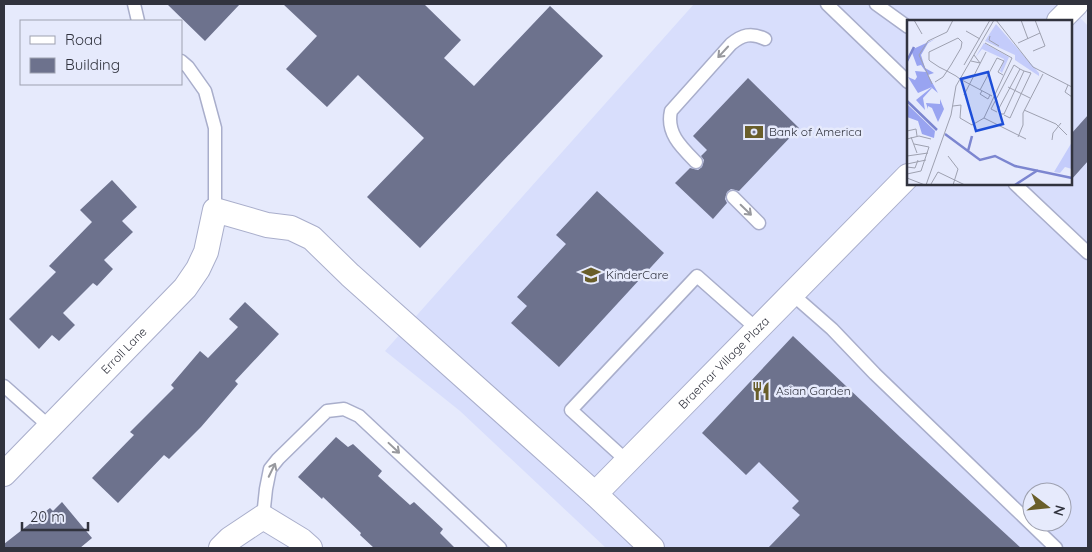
<svg xmlns="http://www.w3.org/2000/svg" width="1092" height="552" font-family="Quicksand,sans-serif">
	<style>
		.built { fill: #d8defc; fill-rule: evenodd }
		.building { fill: #6d728d }
		.lines { fill: none; stroke-linecap: round; stroke-linejoin: round }
		.service-casing { stroke: #a9aecb; stroke-width: 15 }
		.minor-casing { stroke: #a9aecb; stroke-width: 26 }
		.service { stroke: #fff; stroke-width: 12 }
		.minor { stroke: #fff; stroke-width: 24 }
		.oneway { stroke: #98999e }
		.labels { text-anchor: middle; stroke-width: 5; stroke-linejoin: round; paint-order: stroke }
		.poi-label { font-size: 12px; fill: #31333e; stroke: #e6eafc; text-anchor: start }
		.street-label { font-size: 12px; fill: #31333e; stroke: #e6eafc }
		.inset-river { fill: none; stroke: #7c86d0; stroke-width: 2.5 }
		.inset-road { fill: none; stroke: #9ea1b0; stroke-width: 1 }
		.view { fill: #1d4ed8; fill-opacity: 0.15; stroke: #1d4ed8; stroke-width: 2.5 }
		.inset-edge { fill: none; stroke: #31333e; stroke-width: 2.5 }
	</style>
	<rect width="100%" height="100%" fill="#e6eafc"/>
	<path class="built" d="M694,4H1067L1088,26V548H606L460,411L385,351ZM908,21H1071V184H908ZM1032,492H1062V522H1032Z"/>
	<path class="building" d="M167,4H240L205,41Z
		M283,4H424L461,40L444,58L474,86L550,6L603,56L420,248L367,197L424,138L358,75L327,107L286,69L317,36Z
		M748,78L799,128L739,191L731,189L727,192L725,199L727,203L713,219L675,183L690,168L698,170L702,167L704,160L701,156L707,150L693,136Z
		M1088,115V161L1071,180V134Z
		M112,180L137,207L122,221L133,232L104,260L113,269L97,286L93,283L63,313L75,325L59,341L52,335L39,349L9,319L56,272L49,266L92,222L80,210Z
		M597,191L664,253L559,367L511,323L527,306L517,297L566,244L556,235Z
		M245,302L279,334L235,381L238,384L201,427L169,459L164,455L118,503L92,478L134,435L130,432L174,388L171,385L200,351L208,358L238,327L229,319Z
		M793,336L900,437L1021,548H768L800,515L792,508L799,501L759,462L746,475L702,433Z
		M336,437L348,447L353,444L382,471L378,476L390,487L410,505L414,502L443,529L440,533L455,548H374L360,535L361,533L323,497L322,499L298,477Z
		M62,502L92,538L80,548H4V544L50,508L53,511Z"/>
	<g class="lines">
		<g class="service-casing">
			<path id="service" d="M134,4L138,21
				M827,4L908,82
				M876,4L908,27
				M181,61L188,67L205,91L215,128V210
				M696,162C681,147 666,133 671,111L731,44C742,35 751,32 765,39
				M1015,184L1088,253
				M733,197L759,223
				M792,294L832,329L875,374L1056,548
				M4,386L50,427
				M627,461L571,410L697,276L757,329
				M263,517L266,489L270,469L278,459L327,411L344,409L359,416L500,548"/>
		</g>
		<g class="minor-casing">
			<g id="minor">
				<path d="M1059,21L1076,4"/>
				<path id="s1" d="M4,474L185,288L198,269L206,252L215,210L267,225L291,228L312,238L350,275L595,494L652,548"/>
				<path id="s2" d="M595,494L908,176"/>
				<path d="M221,548L230,539L263,517L301,540L310,548"/>
			</g>
		</g>
		<use href="#service" class="service"/>
		<use href="#minor" class="minor"/>
	</g>
	<defs><path id="oneway-shaft" d="M-6 0H5M1.5-3L5.5 0L1.5 3" fill="none" stroke-width="1.6" stroke-linecap="round" stroke-linejoin="round" transform="scale(1.25)"/></defs>
	<g class="oneway">
		<use href="#oneway-shaft" transform="translate(723 52) rotate(133)"/>
		<use href="#oneway-shaft" transform="translate(746 210) rotate(44)"/>
		<use href="#oneway-shaft" transform="translate(394 448) rotate(43)"/>
		<use href="#oneway-shaft" transform="translate(272 470) rotate(-64)"/>
	</g>
	<defs>
		<g id="bank-bare" transform="scale(1.5)"><path d="M-6-4H6V4H-6ZM0-2.3a2.3 2.3 0 1 0 0 4.6a2.3 2.3 0 1 0 0-4.6Z" fill="#695e2a" stroke="#e6eafc" stroke-width="2.5" paint-order="stroke"/></g>
		<g id="school-bare" transform="scale(1.5)"><path d="M0-5L7-2L0 1L-7-2ZM-4 1L0 2.5L4 1V4Q0 6-4 4Z" fill="#695e2a" stroke="#e6eafc" stroke-width="2.5" paint-order="stroke"/></g>
		<g id="restaurant-bare" transform="scale(1.5)"><path d="M-5-6h1v4h1v-4h1v4h1v-4h1v5L-1.5 .5V6h-2V.5L-5-1ZM5-6V6H3V1.5H1.5Q1.5-4 5-6Z" fill="#695e2a" stroke="#e6eafc" stroke-width="2.5" paint-order="stroke"/></g>
	</defs>
	<g fill-rule="evenodd">
		<use href="#bank-bare" x="754" y="132"/>
		<use href="#school-bare" x="591" y="275"/>
		<use href="#restaurant-bare" x="761" y="391"/>
	</g>
	<g class="labels">
		<g class="poi-label">
			<text x="769" y="136">Bank of America</text>
			<text x="606" y="279">KinderCare</text>
			<text x="776" y="395">Asian Garden</text>
		</g>
		<g class="street-label">
			<text dy="4" stroke="none"><textPath href="#s1" startOffset="172">Erroll Lane</textPath></text>
			<text dy="4" stroke="none"><textPath href="#s2" startOffset="184">Braemar Village Plaza</textPath></text>
		</g>
	</g>
	<g transform="translate(907 20)">
		<rect width="165" height="165" fill="#e6eafc"/>
		<path d="M89,4L132,53V56L108,40V35L78,21ZM77,23L102,37L95,53L93,51L97,39L75,29L68,38ZM165,122V149L158,147L153,153L147,152Z" fill="#c4ccfb"/>
		<path d="M28,19L21,23L14,35L18,48L27,53L21,55L31,73L25,68L16,78L18,90L9,80L25,67L11,73L1,57L8,60L10,57L8,51L19,52L14,45L10,46L4,30ZM33,79L37,89L31,102L25,88L21,86V89L19,83L33,84ZM0,84L28,111L27,118L15,114L11,101L0,97Z" fill="#99a4f1"/>
		<path class="inset-river" d="M0,41L7,27M0,81L30,110M38,114L73,140L88,136L108,146L165,158M61,131L65,116M108,165L131,150"/>
		<path class="inset-road" d="M7,0L15,14M89,0L126,47L165,67M114,0L121,19M59,11L73,19M83,16L82,20L92,26M111,23L133,13M126,31L138,26L128,0M64,41L73,43L67,35M57,45L83,0M113,49L117,51L97,94H94L91,90ZM28,62L36,57L44,45L54,28L55,22L51,18L22,32V40L23,41L32,47L40,51L49,56L53,59L85,76M25,64L12,35L21,21L40,12L46,0M161,65L158,72L165,77M101,67L123,78M73,70L90,38L97,41L91,52L96,55M75,71L73,74L81,79L83,75M57,75L79,32M46,86L54,85L53,98L65,105L77,98M117,90L149,104L160,115M90,92L84,89L107,45L113,49M97,95L103,98L114,74L124,53L117,51M77,98L105,38L78,23M77,98L119,119M0,111L9,109L10,116M4,117L10,133M111,117L116,105V93L136,54M0,119L12,116L24,119M145,120L146,113L154,103M0,136L21,133M41,136L51,149L46,165M0,144L19,140M0,147L8,148L11,140M0,154L14,151L22,127L7,124M0,158L18,165M24,164L31,152L58,165M19,165L44,95L49,66L87,0"/>
		<path class="view" d="M81,52L96,104L69,111L54,59Z"/>
		<rect width="165" height="165" class="inset-edge"/>
	</g>
	<rect width="1092" height="552" fill="none" stroke="#31333e" stroke-width="10"/>
	<rect x="20" y="20" width="162" height="65" fill="#e6eafc" stroke="#9ea1b0"/>
	<rect x="30" y="36" width="25" height="8" fill="#ffffff" stroke="#9ea1b0"/>
	<text x="65" y="45" font-size="15" fill="#31333e">Road</text>
	<rect x="30" y="58" width="25" height="15" fill="#6d728d" stroke="#9ea1b0"/>
	<text x="65" y="70" font-size="15" fill="#31333e">Building</text>
	<g transform="translate(1047 507) rotate(106)"><circle r="24" fill="#e6eafc" stroke="#9ea1b0"/>
	<path d="M0-4L9 19L0 12L-9 19Z" fill="#695e2a"/>
	<text y="-8" font-size="14" font-weight="bold" text-anchor="middle" fill="#31333e">N</text>
	</g>
	<path d="M22 522v8h66v-8" fill="none" stroke="#31333e" stroke-width="2.5"/>
	<text x="30" y="522" font-size="15" fill="#31333e" stroke="#e6eafc" stroke-width="4" paint-order="stroke">20 m</text>
</svg>
